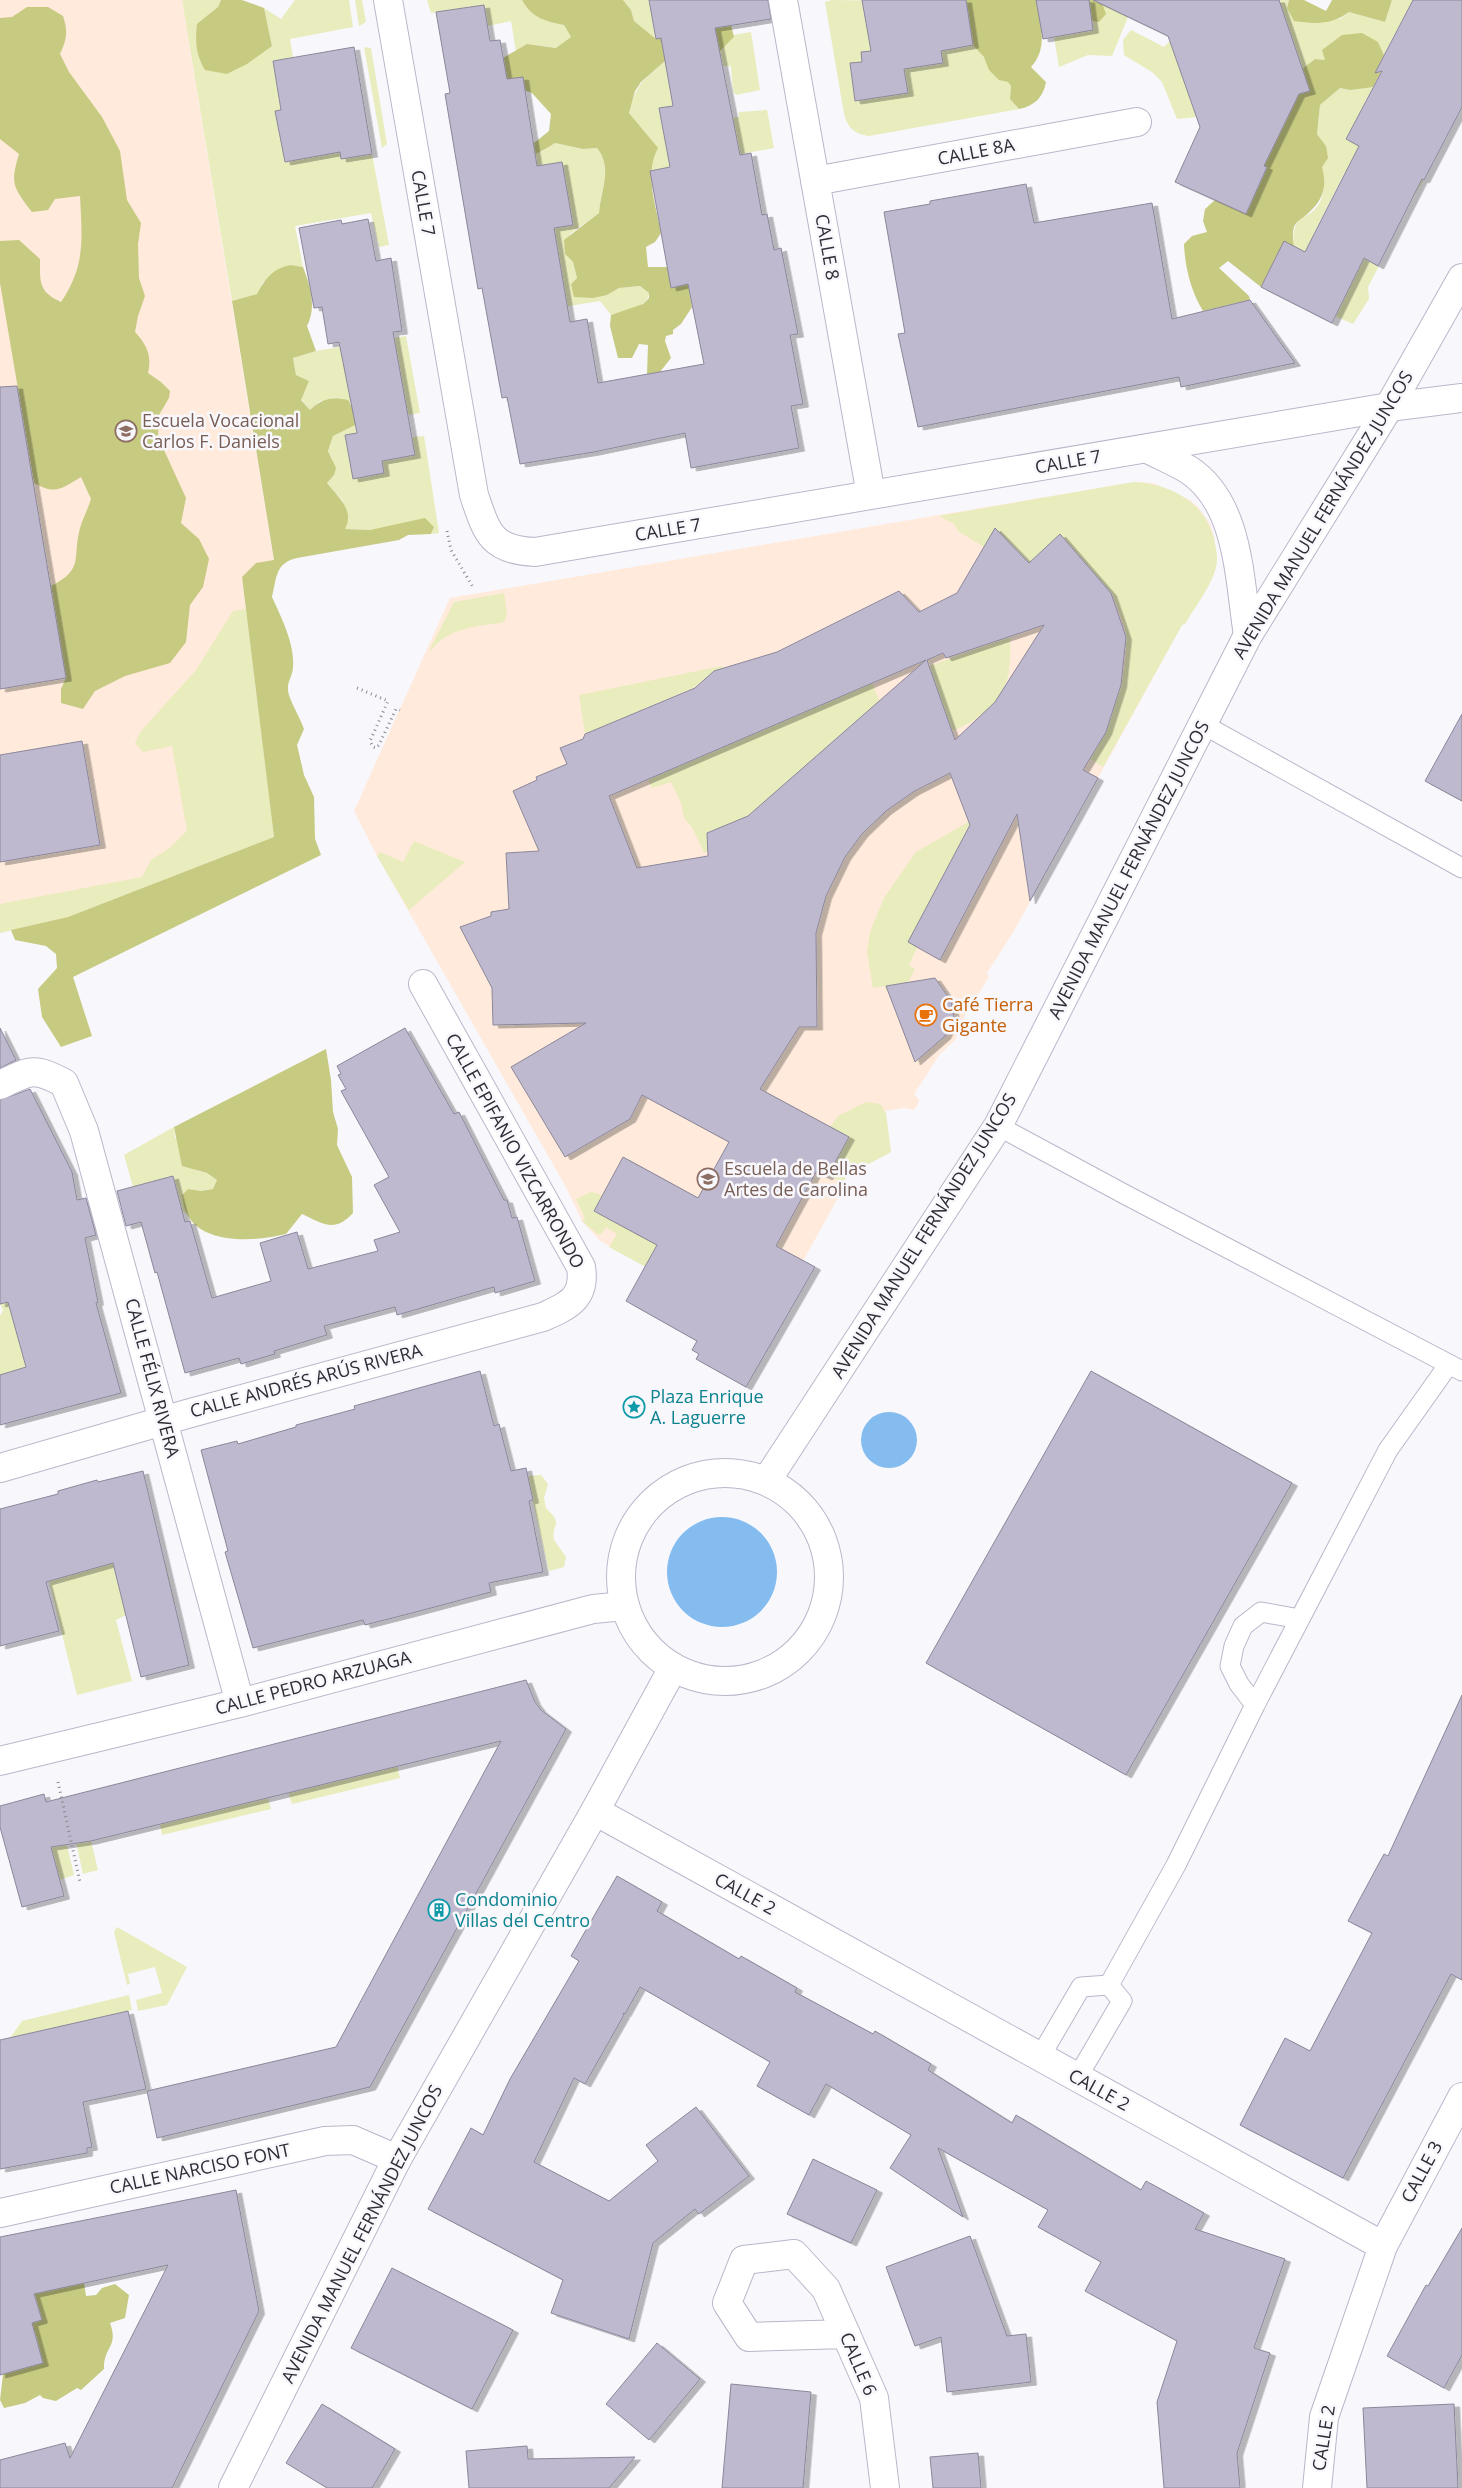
<svg xmlns="http://www.w3.org/2000/svg" width="1462" height="2488" font-family="'Open Sans',sans-serif">
	<style>
		.education { fill: #ffeadb }
		.green { fill: #e9ecbc }
		.forest { fill: #c7ca81 }
		.water { fill: #85bcf0 }
		.building { fill: #beb9ce; stroke: #8b879a; fill-rule: evenodd; filter: url(#shadow) }
		.lines { fill: none; stroke-linecap: round; stroke-linejoin: round }
		.service-casing { stroke: #bbb6ca; stroke-width: 21 }
		.minor-casing { stroke: #bbb6ca; stroke-width: 30 }
		.tertiary-casing { stroke: #bbb6ca; stroke-width: 30 }
		.path { stroke: #8a888f; stroke-width: 3; stroke-dasharray: 1 4; stroke-linecap: butt }
		.service { stroke: #fff; stroke-width: 19 }
		.minor { stroke: #fff; stroke-width: 28 }
		.tertiary { stroke: #fff; stroke-width: 28 }
		.labels { text-anchor: middle; stroke-width: 5; stroke-linejoin: round; paint-order: stroke }
		.street-label { font-size: 18px; fill: #2e2c34; stroke: #f8f7fc }
		.education-label { font-size: 18px; fill: #785e54; stroke: #f8f7fc; text-anchor: start }
		.food-label { font-size: 18px; fill: #c56008; stroke: #f8f7fc; text-anchor: start }
		.culture-label { font-size: 18px; fill: #0d838f; stroke: #f8f7fc; text-anchor: start }
	</style>
	<defs>
		<filter id="shadow"><feDropShadow dx="5.5" dy="3" stdDeviation="0" flood-color="#0004"/></filter>
	</defs>
	<rect width="100%" height="100%" fill="#f8f7fc"/>
	<path class="education" d="M0,0H182L274,561L242,577L274,837L68,917L0,933Z
		M1134,482L1152,483L1170,490L1190,500L1199,508L1210,524L1214,536L1217,556L1215,570L1185,624L1182,625L1014,931L987,973L989,977L965,1015L955,1040L940,1054L914,1094L919,1100L917,1106L914,1110L904,1108L885,1111L891,1152L848,1175L842,1183L845,1185L798,1270L645,1266L600,1241L582,1221L566,1187L377,856L354,811L450,598Z"/>
	<path class="green" d="M182,0H221L218,7L209,15L260,53L272,46L264,8L281,19L295,0H349L353,27L290,39L293,57L273,61L281,110L276,111L285,161L340,152L341,159L372,154L389,245L379,247L371,213L295,226L303,267L291,265L263,282L257,294L232,301Z
		M355,0H362L366,22L359,26Z
		M427,0H522C532,18 544,21 564,25L571,37L557,48L527,44L516,51L511,21L488,26L484,5L431,13Z
		M623,0H649L656,39L634,21L631,10Z
		M832,0L908,1L920,67L943,63L941,51L973,45C977,49 982,53 984,57C991,69 992,78 1008,82L1011,86L1010,99L1019,109L869,136C854,134 848,128 844,114L825,2Z
		M1265,0H1289L1287,8L1340,19L1349,12L1385,22L1392,0H1419L1429,17L1409,7L1384,55L1378,42L1325,60L1315,59L1302,69L1179,66L1197,117L1177,119L1162,82L1152,72L1124,55L1123,40L1131,30L1164,47L1172,39Z
		M1100,2L1128,17L1112,56L1088,55L1059,67L1054,37L1093,30L1092,21L1099,22Z
		M751,32L760,90L736,95L733,91L731,66H723L720,51L734,37L733,35Z
		M364,47L371,48L387,144L382,148Z
		M665,61L673,105L659,109L667,152L680,151L732,118L739,117V112L767,110L774,148L650,171L653,156L657,148L629,113C637,82 642,82 665,61Z
		M1361,87H1373L1346,139L1424,180L1409,204L1345,172L1314,233L1379,266L1368,287L1369,299L1353,324L1335,316L1355,277L1294,247C1290,210 1311,223 1321,200C1326,188 1322,177 1322,165C1323,159 1324,152 1326,146L1317,134L1320,105L1340,88L1350,90Z
		M555,143L583,149L597,148C613,168 601,188 599,213L570,234L565,254L573,262L577,278L571,284L607,295L619,288L640,286L649,293C648,308 623,311 611,315L600,301L557,308L562,274L554,228L573,225L562,162L505,171L523,158L541,152Z
		M406,336L420,413L408,415L352,403L320,401L310,410L301,399L309,381L296,375L293,358L316,351Z
		M355,424L356,433L345,435L353,479L381,461L414,455L412,437L424,436L439,533L431,534L433,531L380,528L370,530L344,529L343,501L327,483L334,475L332,458L328,451L333,436Z
		M1134,482C1172,484 1208,504 1215,544C1217,553 1218,562 1215,571C1209,589 1195,607 1185,624L1182,625L1103,767L1090,759C1111,723 1127,681 1126,638C1126,625 1116,607 1112,594H1108L1094,573L1060,535L1029,563L995,528L984,547L958,531L954,524L939,516Z
		M504,593L507,614L504,622C478,627 447,627 431,651L430,649L454,602Z
		M246,609L274,837L68,917L0,933V904L142,877L151,860L171,847L187,831L172,746L143,752L135,743L141,731L196,670L233,611Z
		M1010,637C1010,651 1011,670 1006,683C998,706 974,723 952,731L929,666Z
		M722,666L723,668L714,671L695,687L585,734L579,695Z
		M872,683L881,705L856,722L748,816L707,833L708,851L704,853L692,827L684,818L681,803L671,782L652,788L648,779Z
		M968,822L972,831L909,965L915,969L900,998L886,991L885,986L873,988L867,952L870,932L884,898L916,852Z
		M414,841L465,862L409,910L377,856L380,852L403,862Z
		M866,1102L880,1104L886,1113L891,1152L848,1175L842,1183L828,1175L849,1137L830,1127L838,1116Z
		M174,1127L175,1137L198,1171L207,1173L217,1180L213,1189L201,1191L188,1189L182,1195L187,1214L182,1211L173,1176L133,1187L124,1155Z
		M591,1192L602,1195L594,1211L760,1301L717,1306L609,1247L617,1234L606,1227L601,1234H597L582,1221L585,1218L576,1199Z
		M19,1300L65,1335L84,1404L69,1406L53,1334L19,1343L29,1378L0,1375V1316L3,1310L0,1304Z
		M541,1475L548,1484L544,1498L546,1508C565,1527 551,1521 554,1540L566,1557L564,1567L549,1571L527,1476Z
		M120,1560L127,1569L165,1560L175,1602L126,1615L116,1620L132,1681L77,1695L48,1577Z
		M397,1766L400,1778L292,1804L288,1792Z
		M268,1798L271,1809L162,1835L160,1824Z
		M76,1803L86,1842L91,1841L98,1870L83,1874L68,1806Z
		M60,1816L74,1875L60,1880L46,1829Z
		M117,1927L187,1967L167,2005L138,2011L136,2000L162,1993L155,1967L128,1974L130,1984L127,1985L114,1932Z
		M129,1995L132,2010L128,2011L10,2038L22,2021Z"/>
	<path class="forest" d="M221,0H242L264,8L272,46L247,64L227,74L205,70C196,55 195,42 197,24L218,7Z
		M522,0H623L631,10L634,21L656,39L731,25L734,37L720,51L665,61L641,82L635,91L629,113L658,148C644,173 656,206 661,233L655,242L646,247L648,267H668L671,288L688,284L692,307L681,324L673,330V334L666,336L665,341L671,358L660,372L647,374L648,345L639,344L632,358H618L610,326L611,315L643,304L649,298V293L640,286L619,288L607,295L593,298L574,297L571,284L577,278L573,262L565,254L564,240L599,213C601,189 613,168 597,148L583,149L555,143C528,161 523,158 493,149L534,143L549,131L551,114L532,93L497,81L494,60L503,58L527,44L556,48L571,37L564,25C544,21 532,18 522,0Z
		M966,0H1036C1040,24 1049,47 1031,67L1046,82C1043,98 1034,106 1019,109L1010,99L1011,86L1008,82L999,80L989,70L984,57L973,45Z
		M1088,0H1101L1106,14L1099,22L1092,21Z
		M1289,0H1304L1326,11L1332,0H1392L1385,22L1349,12C1332,25 1315,24 1294,21L1287,8Z
		M27,7H48L63,16C68,31 67,39 60,54L69,72L102,117L120,151L127,200L141,223L138,244L139,278L145,296L138,316L135,332C147,345 152,356 148,373L161,382L170,391L169,398L159,415L158,437L186,498L181,523L199,539L209,559L203,587L190,605L186,642L170,663L125,676L95,691L83,709L61,703V689L66,678L51,586C85,569 72,558 80,528C83,518 88,509 91,499L81,477C61,489 56,495 34,483L0,283V241L19,240L40,259C40,281 38,292 61,302C86,266 82,237 80,196L55,199L48,210L32,212C13,187 10,184 19,154L0,139V18L12,17Z
		M1362,33L1378,42L1384,55L1378,67L1382,70L1373,87L1350,90L1340,88L1320,105L1317,134L1326,146L1328,158L1322,167C1328,189 1322,202 1305,216C1301,219 1296,222 1294,227C1292,233 1293,240 1294,247L1284,242L1261,287L1228,261L1219,268L1249,296L1250,300L1203,311C1191,291 1185,268 1184,244L1192,236L1207,232L1203,221L1205,209L1215,200L1246,214L1267,168L1226,149L1229,127H1283L1291,110L1302,69L1315,59L1325,60L1322,50L1342,35Z
		M291,265L303,267C310,285 317,307 307,326L316,351L293,358L296,375L309,381L301,400L310,410C323,398 332,397 348,400L361,422L333,436L328,451L336,468L334,475L327,483C338,497 355,510 345,529L370,530L425,518L434,527L431,534L408,535L399,540L297,558C275,563 277,577 272,597C281,617 295,644 293,667C293,675 287,682 288,690C288,698 301,719 304,729L297,745L304,775L314,797L315,839L321,855L73,977L92,1036L61,1047L42,1017L38,989L57,968L56,954L46,946L15,940L11,930L68,917L274,837L242,577L256,563L274,560L232,301L257,294C265,279 273,268 291,265Z
		M326,1049L331,1080L333,1112L338,1129L337,1145L352,1177L353,1213C335,1233 323,1224 302,1214L286,1234C258,1241 203,1246 187,1214C184,1209 183,1201 182,1195L188,1189L201,1191L213,1189L217,1180L207,1173L182,1166L174,1127Z
		M84,2283L86,2296L96,2295L102,2288L115,2284L129,2295L125,2318L110,2323C119,2347 103,2347 104,2369L81,2390L77,2388L56,2401L43,2398L40,2395L25,2403L4,2408L0,2400L3,2374L43,2363L35,2332L27,2329L26,2324L42,2320L33,2288Z"/>
	<path class="water" d="M861 1440a28 28 0 1 1 56 0a28 28 0 1 1-56 0Z
		M667 1572a55 55 0 1 1 110 0a55 55 0 1 1-110 0Z"/>
	<path class="building" d="M649,0H768L771,19L715,28L740,155L751,153L762,215L767,214L774,250L781,248L798,334L790,335L803,404L791,406L799,448L691,468L685,433L594,452L520,464L507,397L502,398L482,288L478,289L445,94L450,93L436,12L484,5L490,41L500,40L507,79L523,77L537,166L562,162L573,225L554,228L570,322L587,319L598,383L704,364L688,284L671,288L650,171L670,167L659,108L673,106L661,38L656,39Z
		M862,0H966L973,45L941,51L943,63L904,69L908,93L855,101L850,63L862,62L861,52L871,51Z
		M1036,0H1089L1093,30L1043,39Z
		M1093,0H1279L1310,91L1299,94L1264,166L1267,167L1246,214L1175,182L1200,127L1168,36Z
		M1413,0H1462V107L1424,180L1422,179L1378,266L1364,258L1332,323L1261,287L1284,241L1305,252L1359,146L1346,139L1382,71L1375,73Z
		M354,47L372,154L341,159L340,152L285,162L275,111L281,110L273,61Z
		M1026,184L1034,223L1152,203L1172,319L1250,300L1295,363L1181,387L1179,377L918,427L898,334L905,333L884,212L930,204V201Z
		M368,219L376,261L391,258L402,331L393,332L415,455L382,461L384,473L353,479L345,435L357,433L339,342L328,344L322,307L314,308L299,228L341,220L342,224Z
		M17,386L66,678L0,689V387Z
		M995,528L1029,563L1060,534L1111,593L1126,637L1121,685L1106,732L1083,770L1098,778L1030,901L1017,814L940,960L908,942L970,825L950,773L913,792L886,811L862,834L845,857L826,896L816,933L817,1027H799L760,1089L849,1137L827,1177L816,1172L776,1246L815,1267L746,1387L696,1359L699,1354L692,1350L697,1341L626,1301L657,1245L594,1211L623,1157L698,1198L729,1142L642,1095L630,1119L565,1157L511,1067L586,1023L493,1025L492,988L460,927L491,916V912L509,909L506,853L539,851L513,791L537,780L536,777L567,764L560,748L583,739L585,734L695,688L714,671L777,652L899,591L919,612L957,593ZM1044,625L995,702L955,740L927,660L943,653L946,658ZM926,660L748,816L707,833L708,856L637,868L609,796Z
		M1462,714V801L1425,781Z
		M82,741L100,845L0,862V755Z
		M935,978L951,1001L954,1017L945,1036L915,1062L886,986Z
		M0,1028L16,1060L0,1068Z
		M405,1028L454,1114L459,1112L504,1200H507L512,1218L517,1217L535,1281L495,1293L494,1287L397,1315L395,1307L324,1326L327,1335L274,1351L275,1354L241,1364L239,1358L185,1373L157,1272L155,1273L141,1222L126,1226L117,1191L173,1176L185,1222L190,1221L212,1298L271,1281L260,1243L297,1232L308,1269L378,1251L374,1240L400,1232L374,1185L389,1177L341,1091L346,1089L338,1075L341,1074L337,1066Z
		M30,1089L72,1172L77,1200L86,1198L96,1235L85,1238L98,1302L96,1303L121,1393L0,1425V1375L26,1367L8,1302L0,1304V1100Z
		M480,1371L494,1426L499,1424L511,1471L526,1468L533,1500L529,1501L543,1572L489,1583L491,1592L412,1613L365,1625L363,1620L253,1648L225,1552L228,1551L201,1450L237,1441L238,1444L296,1427V1425L355,1409L354,1406Z
		M1091,1371L1292,1483L1126,1775L926,1663Z
		M143,1471L189,1665L141,1677L113,1563L46,1582L59,1631L0,1646V1509L58,1494V1491L97,1480L98,1482Z
		M526,1680L535,1702L541,1710L566,1729L370,2087L157,2138L147,2091L336,2047L501,1741L91,1841L51,1847L64,1896L22,1907L0,1827V1806L44,1794L46,1802Z
		M1462,1695V1980L1451,1974L1343,2178L1240,2125L1285,2038L1310,2051L1372,1933L1348,1921L1384,1854L1388,1856Z
		M617,1876L662,1902L657,1911L739,1959L741,1956L797,1988L795,1992L873,2034L875,2031L931,2064L928,2070L1012,2123L1016,2115L1141,2190L1146,2181L1204,2213L1195,2229L1285,2259L1254,2348L1270,2353L1237,2453L1240,2488H1164L1157,2402L1177,2341L1085,2291L1101,2262L1038,2227L1048,2210L938,2148L963,2217L890,2168L911,2135L826,2084L809,2115L757,2086L770,2062L640,1987L625,2014L623,2013L624,2015L585,2084L574,2078L534,2162L609,2201L658,2161L646,2145L696,2107L749,2176L699,2214L695,2209L653,2243L629,2339L551,2313L563,2280L428,2209L471,2128L483,2135L510,2079L579,1961L571,1956Z
		M128,2011L146,2089L83,2102L92,2147L87,2148V2153L0,2169V2040Z
		M813,2159L877,2190L851,2243L787,2214Z
		M236,2190L259,2311L172,2488H0V2460L65,2443L70,2458L168,2265L34,2294L42,2320L32,2323L43,2363L0,2375V2237Z
		M1462,2228V2355L1444,2388L1387,2356L1426,2285L1428,2286Z
		M970,2236L1007,2336L1026,2334L1031,2382L947,2392L941,2337L915,2346L886,2267Z
		M392,2268L513,2330L472,2409L351,2348Z
		M657,2343L700,2379L649,2440L606,2404Z
		M731,2384L811,2392L803,2488H722Z
		M322,2404L395,2449L372,2488H327L286,2463Z
		M1454,2404L1458,2488H1367L1363,2408Z
		M527,2446L528,2459L635,2457L609,2488H469L466,2451Z
		M978,2453L981,2488H933L930,2457Z"/>
	<g class="lines">
		<g class="service-casing">
			<path id="service" d="M1204,725L1462,868
				M998,1126L1126,1195L1462,1371
				M1255,1705L1239,1684L1230,1666L1234,1646L1243,1626L1261,1612L1300,1619
				M1109,1985L1176,1865L1255,1705L1388,1450L1449,1364
				M1040,2057L1081,1987L1109,1985L1122,2001L1077,2078"/>
		</g>
		<g class="minor-casing">
			<path id="minor" d="M388,0L474,495C487,533 491,550 535,552L1389,407L1462,398
				M783,0L871,495
				M815,181L1137,122
				M1148,449C1161,456 1176,462 1189,470C1240,504 1239,580 1248,635
				M0,1085C31,1070 33,1067 64,1083L84,1131L240,1703
				M0,1468L187,1414L543,1317C568,1306 586,1298 581,1267L423,984
				M0,1761L240,1703L593,1609L625,1606
				M595,1811L1383,2246
				M0,2213L325,2141L353,2140L397,2159
				M846,2334L749,2337L727,2303L744,2260L794,2254L826,2289L874,2398L885,2488
				M1317,2488L1324,2417L1383,2246L1462,2097"/>
		</g>
		<g class="tertiary-casing">
			<path id="tertiary" d="M621 1577a104 104 0 1 1 208 0a104 104 0 1 1-208 0Z
				M767,1480L998,1126L1248,635L1389,407L1462,278
				M233,2488L397,2159L595,1811L673,1668"/>
		</g>
		<path class="path" d="M447,531L451,550L474,589
			M357,688L388,701L370,741L373,747L376,748L379,745L396,709L400,710
			M58,1782L80,1882"/>
		<use href="#service" class="service"/>
		<use href="#minor" class="minor"/>
		<use href="#tertiary" class="tertiary"/>
	</g>
	<defs>
		<g id="school-ring" transform="scale(1.125)"><circle r="9.5" fill="#f8f7fc" stroke="#8d6e63" stroke-width="1.5"/><path d="M0-5L7-2L0 1L-7-2ZM-4 1L0 2.5L4 1V4Q0 6-4 4Z" fill="#8d6e63"/></g>
		<g id="cafe-ring" transform="scale(1.125)"><circle r="9.5" fill="#f8f7fc" stroke="#e8710a" stroke-width="1.5"/><path d="M-5.5-4.5H6V0H3Q3 3.5 0 3.5H-2.5Q-5.5 3.5-5.5 0ZM3-3.2v2h1.7v-2ZM-6 4.5H4V6H-6Z" fill="#e8710a"/></g>
		<g id="sight-ring" transform="scale(1.125)"><circle r="9.5" fill="#f8f7fc" stroke="#0f9aa8" stroke-width="1.5"/><path d="M0-6L1.8-2.2L6-1.7L2.9 1.2L3.7 5.4L0 3.3L-3.7 5.4L-2.9 1.2L-6-1.7L-1.8-2.2Z" fill="#0f9aa8"/></g>
		<g id="building-ring" transform="scale(1.125)"><circle r="9.5" fill="#f8f7fc" stroke="#0f9aa8" stroke-width="1.5"/><path d="M-4-6H4V6H1V3H-1V6H-4ZM-2.5-4.3h1.7v1.8h-1.7ZM.8-4.3h1.7v1.8H.8ZM-2.5-1h1.7V.8h-1.7ZM.8-1h1.7V.8H.8Z" fill="#0f9aa8"/></g>
	</defs>
	<g fill-rule="evenodd">
		<use href="#school-ring" x="126" y="431"/>
		<use href="#cafe-ring" x="926" y="1015"/>
		<use href="#school-ring" x="708" y="1179"/>
		<use href="#sight-ring" x="634" y="1407"/>
		<use href="#building-ring" x="439" y="1910"/>
	</g>
	<g class="labels">
		<g class="street-label">
			<text transform="translate(976 152) rotate(-11)" y="6">CALLE 8A</text>
			<text transform="translate(423 203) rotate(80)" y="6">CALLE 7</text>
			<text transform="translate(827 247) rotate(80)" y="6">CALLE 8</text>
			<text transform="translate(1068 462) rotate(-10)" y="6">CALLE 7</text>
			<text transform="translate(1323 515) rotate(-59)" y="6">AVENIDA MANUEL FERNÁNDEZ JUNCOS</text>
			<text transform="translate(668 530) rotate(-9)" y="6">CALLE 7</text>
			<text transform="translate(1129 870) rotate(-63)" y="6">AVENIDA MANUEL FERNÁNDEZ JUNCOS</text>
			<text transform="translate(515 1151) rotate(61)" y="6">CALLE EPIFANIO VIZCARRONDO</text>
			<text transform="translate(924 1236) rotate(-58)" y="6">AVENIDA MANUEL FERNÁNDEZ JUNCOS</text>
			<text transform="translate(152 1378) rotate(75)" y="6">CALLE FÉLIX RIVERA</text>
			<text transform="translate(306 1381) rotate(-15)" y="6">CALLE ANDRÉS ARÚS RIVERA</text>
			<text transform="translate(313 1683) rotate(-15)" y="6">CALLE PEDRO ARZUAGA</text>
			<text transform="translate(745 1894) rotate(29)" y="6">CALLE 2</text>
			<text transform="translate(1099 2090) rotate(29)" y="6">CALLE 2</text>
			<text transform="translate(200 2169) rotate(-12)" y="6">CALLE NARCISO FONT</text>
			<text transform="translate(1422 2172) rotate(-62)" y="6">CALLE 3</text>
			<text transform="translate(362 2234) rotate(-63)" y="6">AVENIDA MANUEL FERNÁNDEZ JUNCOS</text>
			<text transform="translate(858 2364) rotate(67)" y="6">CALLE 6</text>
			<text transform="translate(1324 2438) rotate(-81)" y="6">CALLE 2</text>
		</g>
		<g class="education-label">
			<text x="142" y="427">Escuela Vocacional<tspan x="142" dy="21">Carlos F. Daniels</tspan></text>
			<text x="724" y="1175">Escuela de Bellas<tspan x="724" dy="21">Artes de Carolina</tspan></text>
		</g>
		<g class="food-label">
			<text x="942" y="1011">Café Tierra<tspan x="942" dy="21">Gigante</tspan></text>
		</g>
		<g class="culture-label">
			<text x="650" y="1403">Plaza Enrique<tspan x="650" dy="21">A. Laguerre</tspan></text>
			<text x="455" y="1906">Condominio<tspan x="455" dy="21">Villas del Centro</tspan></text>
		</g>
	</g>
</svg>
